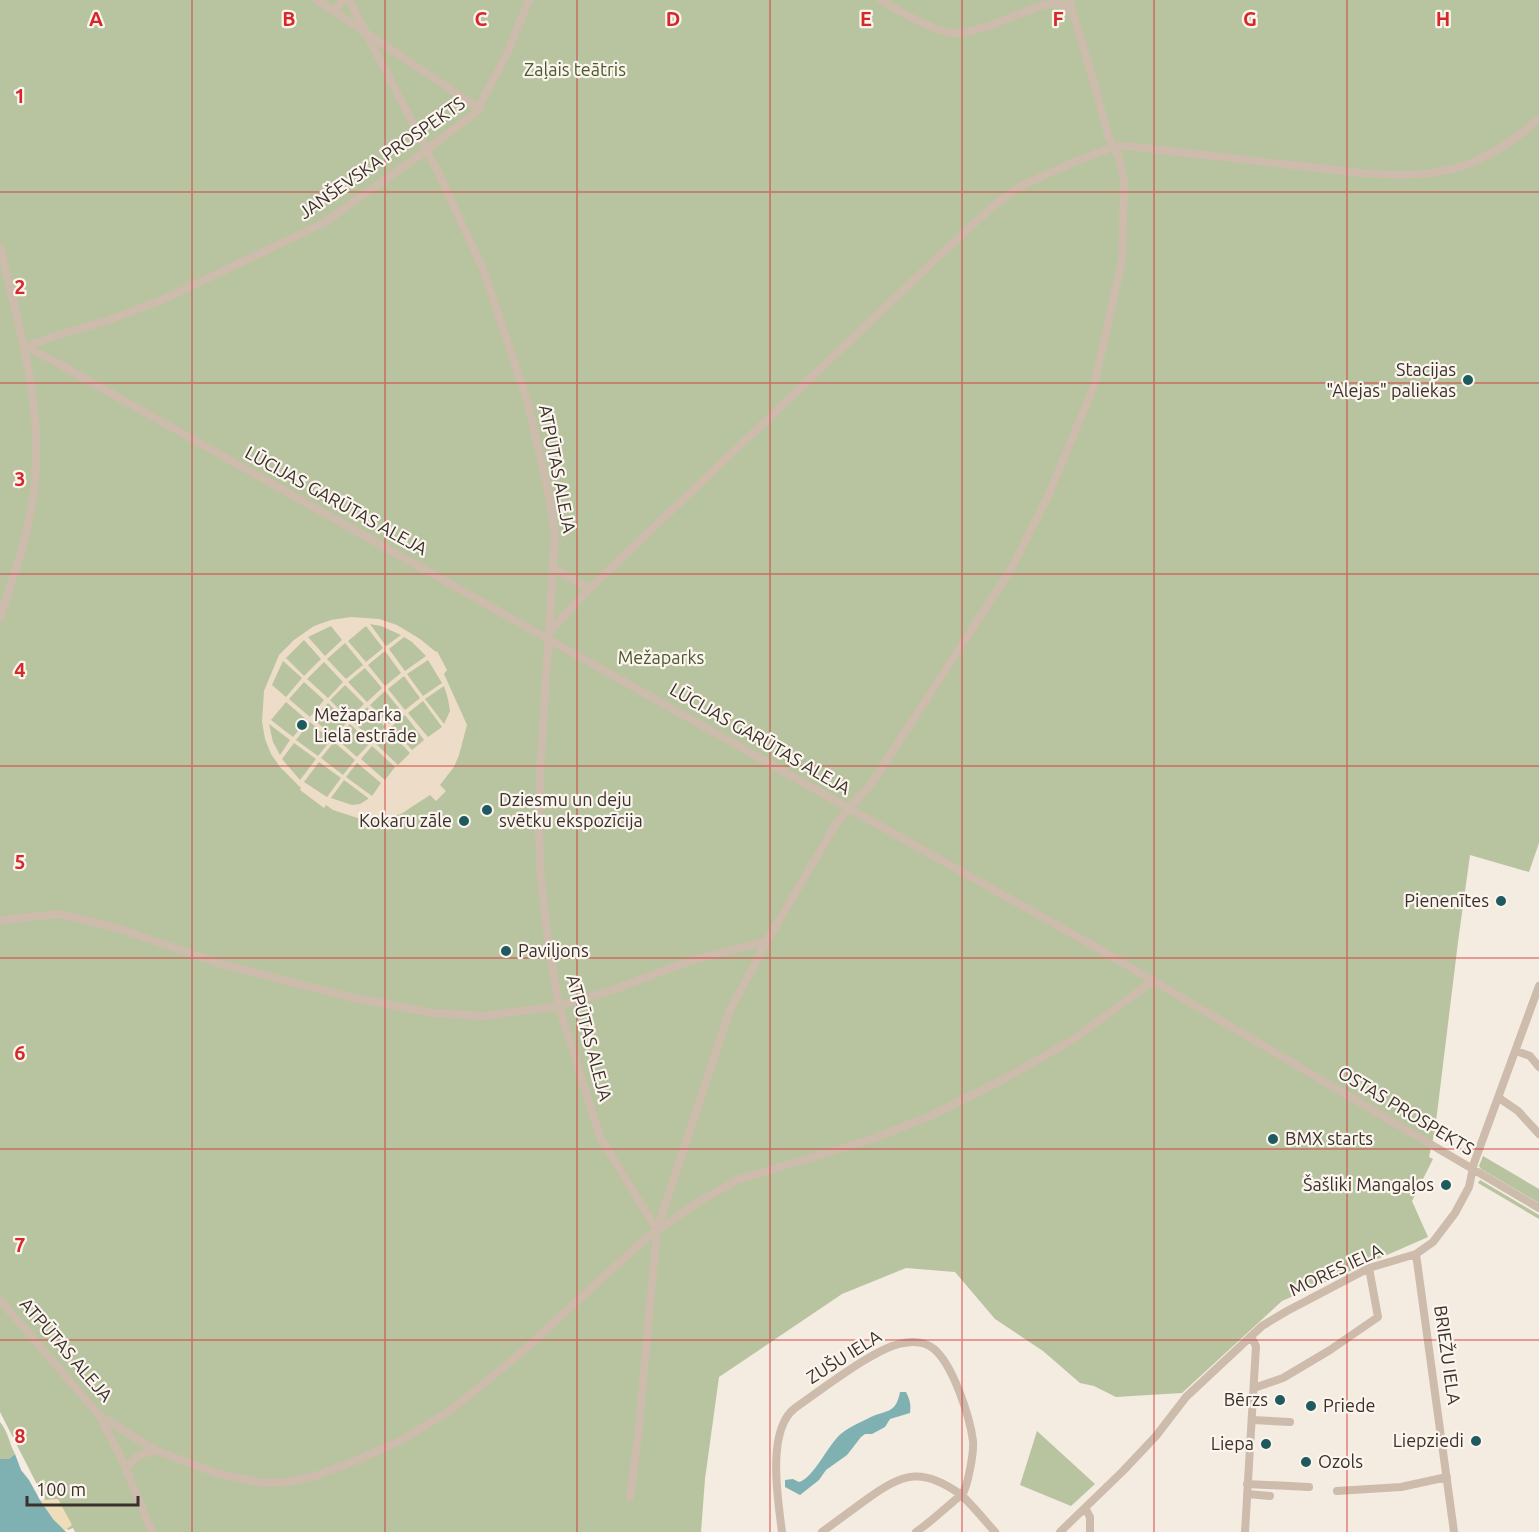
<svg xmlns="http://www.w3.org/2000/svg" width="1539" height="1532" font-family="Ubuntu,sans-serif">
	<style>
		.green { fill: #b8c4a0 }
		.sand { fill: #efdcb8 }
		.plaza { fill: #ecdcc8; fill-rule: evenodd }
		.water { fill: #7fb0b2 }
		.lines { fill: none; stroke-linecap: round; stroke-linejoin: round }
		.street { stroke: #cdbbac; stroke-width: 8 }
		.grid { fill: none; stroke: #d62828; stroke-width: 1.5; stroke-opacity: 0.55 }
		.poi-dot { fill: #1f5a5e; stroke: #fbf5ee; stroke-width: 2 }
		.labels { text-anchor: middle; stroke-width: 4.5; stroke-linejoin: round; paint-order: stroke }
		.park-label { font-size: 18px; fill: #4a5a2e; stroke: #fbf5ee }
		.street-label { font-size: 18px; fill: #3b302b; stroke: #fbf5ee }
		.poi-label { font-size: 18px; fill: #3b302b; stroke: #fbf5ee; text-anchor: end }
		.grid-label { font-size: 20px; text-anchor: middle; font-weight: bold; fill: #d62828; stroke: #fbf5ee; stroke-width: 4.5; stroke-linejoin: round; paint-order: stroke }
	</style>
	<rect width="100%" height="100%" fill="#f4ebe1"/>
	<path class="green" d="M0,0H1539V843L1529,872L1470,855L1458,942L1435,1130L1429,1157L1433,1159L1412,1201L1428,1237L1282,1301L1182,1393L1116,1397L1094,1386L1080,1383L1043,1351L995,1319L955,1272L906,1268L842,1294L719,1377L705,1479L701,1532H75L73,1528L68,1530L49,1508L0,1412Z
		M1483,1156L1539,1189V1203L1481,1169L1479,1166Z
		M1480,1180L1539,1215V1219L1478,1183Z
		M0,1422C8,1431 9,1443 15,1454L9,1459H0Z
		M1037,1431L1095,1484L1071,1506L1020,1485Z"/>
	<path class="sand" d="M58,1499L72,1525L64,1531L53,1519L40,1500Z"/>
	<path class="plaza" d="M351,617L379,619L397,625L420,639L436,652L437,651L447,670L444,674L467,725L459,755L454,767L440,785L446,791L436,801L430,795L401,814L370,822L333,810L326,805L324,808L300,790L301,788L280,767L271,754L265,739L262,722L264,691L279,655L294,640L314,626L331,620ZM370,624L381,626L401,635L386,646ZM331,626L342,640L325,656L308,637ZM366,626L383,648L366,662L348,641ZM404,637L412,642L426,656L405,671L389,649ZM304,640L321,659L304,676L286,658ZM345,643L363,665L346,679L327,659ZM385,651L401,673L385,686L368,665ZM428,660L442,683L423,696L407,674ZM283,661L302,678L286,697L272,685ZM324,662L343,682L328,698L307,679ZM365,668L382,688L367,702L348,682ZM404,676L420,698L405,710L388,689ZM304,682L324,700L310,717L289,699ZM345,685L364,704L349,719L330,700ZM444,686L448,699L450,711L444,724L425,699ZM385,691L402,712L389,724L370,705ZM423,701L442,727L428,737L408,713ZM286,702L307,720L293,737L271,720ZM328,703L347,722L334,737L313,719ZM367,707L385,727L373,740L353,722ZM405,715L424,740L412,750L391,727ZM310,722L331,740L318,756L296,740ZM269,724L290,740L280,755L273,742ZM350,724L370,743L357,757L337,739ZM388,730L410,753L398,765L375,743ZM334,742L355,760L343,775L321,758ZM294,743L316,759L300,780L282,759ZM372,746L395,767L385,780L361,759ZM319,762L341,778L327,797L304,782ZM357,763L381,783L372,796L346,777ZM344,780L368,798V799L360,804L352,805L331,798Z"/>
	<path class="water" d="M900,1392H906C910,1400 911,1404 910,1413L890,1419L885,1427L872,1434H865L861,1437L847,1455L826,1470L819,1480L800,1495L785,1487V1480L793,1479L799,1482C814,1478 828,1444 842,1433C851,1426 861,1422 871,1417C886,1410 896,1414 900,1392Z
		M15,1454L21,1470L29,1480L40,1500L53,1519L66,1532H0V1459H9Z"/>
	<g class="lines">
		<path class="street" d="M317,0L480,109
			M349,0L438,172L483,269L527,400L549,495L555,535L540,773L539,832L541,881L550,955L559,1006L600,1137L657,1230
			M881,0C896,10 936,32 953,33C979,35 1024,9 1052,3L1060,4L1071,10
			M335,12L342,0
			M0,247C20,331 47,416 32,504C26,542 12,581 0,618
			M25,347L52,360L1101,950L1539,1208
			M25,347L52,337L109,320L164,299L322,224L416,158L480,109V104L506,56L529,0
			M554,568L589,589
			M550,631L589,589L940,255L993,206L1019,187L1074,162L1113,147L1126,146L1362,173C1440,179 1478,171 1539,119
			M0,920L60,914L117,928L218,963L349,997L433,1013L484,1016L559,1006L610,991L690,961L767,941
			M1516,1051L1530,1056L1539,1067
			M1499,1098L1518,1111L1539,1134
			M1416,1254L1454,1532
			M0,1300L99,1415L155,1450L216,1473L262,1483L289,1482L318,1475L352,1462L398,1442L448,1412L515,1358L646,1238L700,1201L737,1180L869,1140L928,1117L1004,1079L1074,1039L1154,980
			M1254,1388L1283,1378L1330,1350L1378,1317L1369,1268
			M99,1415L123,1462L152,1532
			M1253,1420L1290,1422
			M126,1469L136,1457L155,1450
			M1247,1484L1309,1487
			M1337,1491L1401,1487L1447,1477
			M1247,1494L1270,1496
			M630,1497L638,1436L657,1230L729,1012L767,941L837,822L871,784L1010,571L1048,496L1094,386L1122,261L1124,182L1119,157L1109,138L1090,69L1069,0
			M1085,1508L1090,1517V1532
			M782,1532C778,1500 766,1430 795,1408C820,1391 877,1346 904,1343C914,1341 926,1342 934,1349C953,1365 970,1417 973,1441C974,1452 968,1486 962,1495C961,1496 956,1499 955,1500C941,1512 932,1521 916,1532
			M822,1532C837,1521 852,1510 867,1499C903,1473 922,1467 960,1494C969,1501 986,1522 995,1532
			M1060,1532L1123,1471L1156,1436L1186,1397L1262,1326L1287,1311L1369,1268L1416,1254L1433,1242L1455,1213L1469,1187L1474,1163L1539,986
			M1245,1532L1256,1346L1251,1337"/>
	</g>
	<path class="grid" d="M192,0V1532M385,0V1532M577,0V1532M770,0V1532M962,0V1532M1154,0V1532M1347,0V1532M0,192H1539M0,383H1539M0,574H1539M0,766H1539M0,958H1539M0,1149H1539M0,1340H1539"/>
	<g class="poi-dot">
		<circle cx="1468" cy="380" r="6"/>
		<circle cx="302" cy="725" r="6"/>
		<circle cx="487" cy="810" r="6"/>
		<circle cx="464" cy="821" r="6"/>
		<circle cx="1501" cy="901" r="6"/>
		<circle cx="506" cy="951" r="6"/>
		<circle cx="1273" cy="1139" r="6"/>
		<circle cx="1446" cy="1185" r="6"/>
		<circle cx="1280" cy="1400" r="6"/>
		<circle cx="1311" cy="1406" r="6"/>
		<circle cx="1476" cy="1441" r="6"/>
		<circle cx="1266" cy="1444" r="6"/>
		<circle cx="1306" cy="1462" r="6"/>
	</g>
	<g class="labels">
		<g class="park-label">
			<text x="575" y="76">Zaļais teātris</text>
			<text x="661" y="664">Mežaparks</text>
		</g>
		<g class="street-label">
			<text transform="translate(382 158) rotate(-35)" y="6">JANŠEVSKA PROSPEKTS</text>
			<text transform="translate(557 469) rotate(79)" y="6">ATPŪTAS ALEJA</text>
			<text transform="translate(336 501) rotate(29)" y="6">LŪCIJAS GARŪTAS ALEJA</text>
			<text transform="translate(760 739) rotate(30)" y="6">LŪCIJAS GARŪTAS ALEJA</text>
			<text transform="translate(589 1038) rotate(75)" y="6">ATPŪTAS ALEJA</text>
			<text transform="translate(1406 1111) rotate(31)" y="6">OSTAS PROSPEKTS</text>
			<text transform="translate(1336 1270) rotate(-25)" y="6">MORES IELA</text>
			<text transform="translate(66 1350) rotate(49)" y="6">ATPŪTAS ALEJA</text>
			<text transform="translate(1447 1355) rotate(82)" y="6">BRIEŽU IELA</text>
			<text transform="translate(844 1357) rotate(-32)" y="6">ZUŠU IELA</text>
		</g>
		<g class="poi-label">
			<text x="1456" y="376">Stacijas<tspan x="1456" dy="21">"Alejas" paliekas</tspan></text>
			<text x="314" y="721" text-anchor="start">Mežaparka<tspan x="314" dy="21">Lielā estrāde</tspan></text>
			<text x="499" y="806" text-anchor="start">Dziesmu un deju<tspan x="499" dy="21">svētku ekspozīcija</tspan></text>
			<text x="452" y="827">Kokaru zāle</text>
			<text x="1489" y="907">Pienenītes</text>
			<text x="518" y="957" text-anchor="start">Paviljons</text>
			<text x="1285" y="1145" text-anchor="start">BMX starts</text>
			<text x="1434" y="1191">Šašliki Mangaļos</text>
			<text x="1268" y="1406">Bērzs</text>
			<text x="1323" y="1412" text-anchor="start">Priede</text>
			<text x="1464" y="1447">Liepziedi</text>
			<text x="1254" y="1450">Liepa</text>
			<text x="1318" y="1468" text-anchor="start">Ozols</text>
		</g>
	</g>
	<g class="grid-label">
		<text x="96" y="26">A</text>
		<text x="289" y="26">B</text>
		<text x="481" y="26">C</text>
		<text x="673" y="26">D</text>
		<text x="866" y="26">E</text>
		<text x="1058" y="26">F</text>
		<text x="1250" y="26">G</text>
		<text x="1443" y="26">H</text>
		<text x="20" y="103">1</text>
		<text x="20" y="294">2</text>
		<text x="20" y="486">3</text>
		<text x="20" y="677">4</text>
		<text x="20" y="869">5</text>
		<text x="20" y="1060">6</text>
		<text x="20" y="1252">7</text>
		<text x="20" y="1443">8</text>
	</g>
	<path d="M27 1496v9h111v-9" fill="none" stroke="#3b302b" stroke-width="3"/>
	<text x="36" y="1496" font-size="18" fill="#3b302b" stroke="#fbf5ee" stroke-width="4.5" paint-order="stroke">100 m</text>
</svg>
